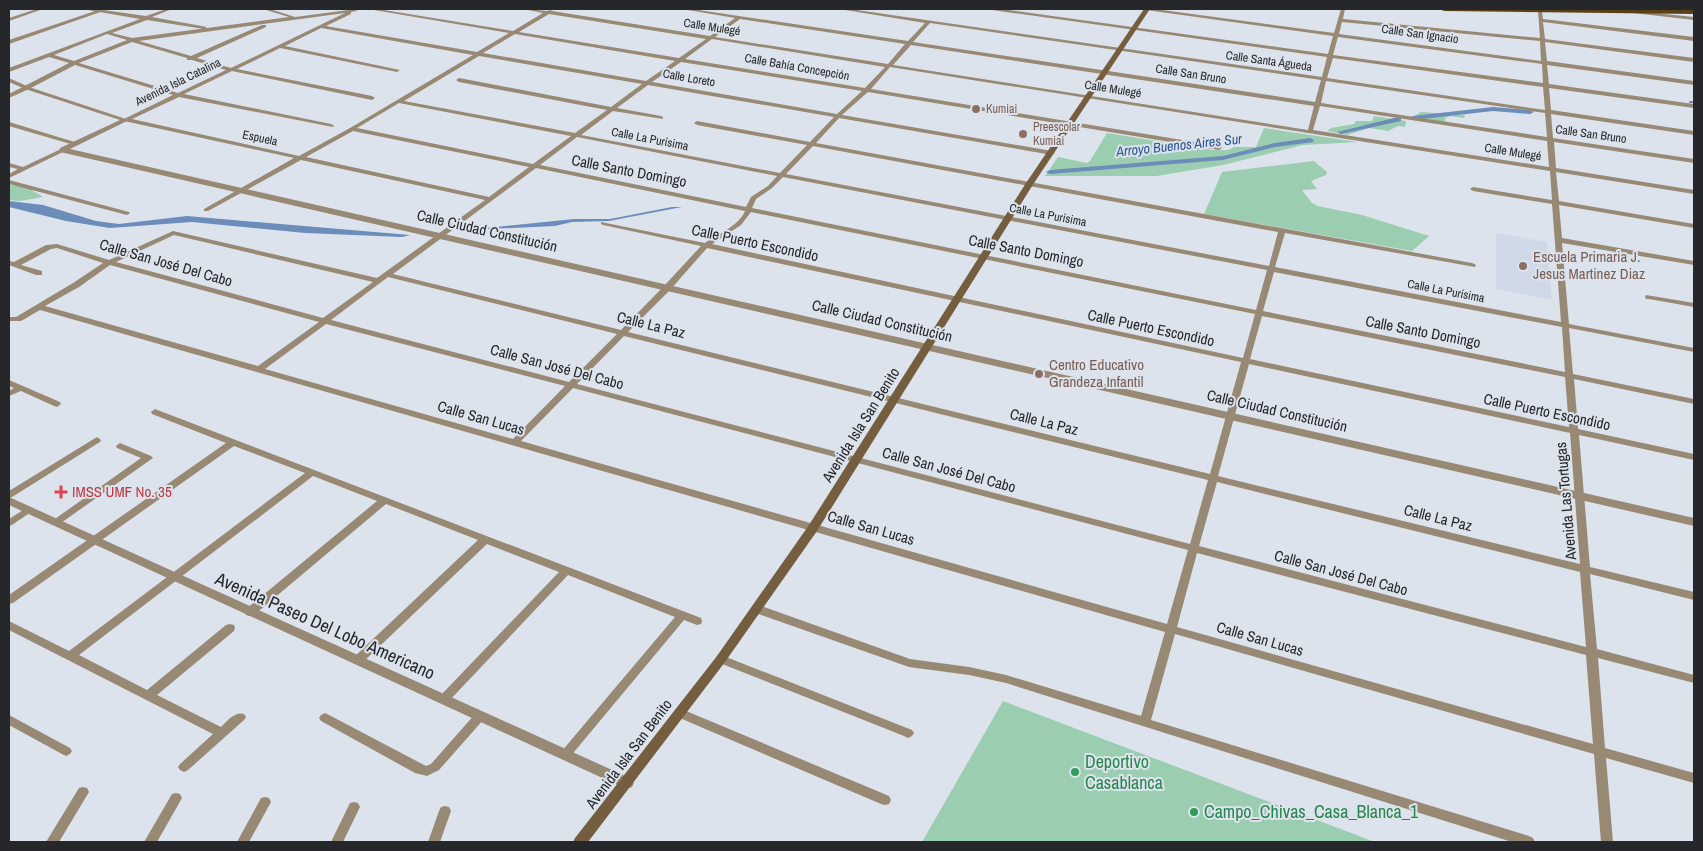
<svg xmlns="http://www.w3.org/2000/svg" width="1703" height="851" font-family="'Archivo Narrow',sans-serif">
	<style>
		.built { fill: #cfd9e8 }
		.green { fill: #9bceb0 }
		.water { fill: #6c8cba }
		.lines { fill: none; stroke-linecap: round; stroke-linejoin: round }
		.stream { stroke: #6c8cba; stroke-width: 2 }
		.canal { fill: #6c8cba; fill-rule: evenodd }
		.minor { fill: #988974; fill-rule: evenodd }
		.tertiary { fill: #988974; fill-rule: evenodd }
		.secondary { fill: #745e3f; fill-rule: evenodd }
		.primary { fill: #5a4017; fill-rule: evenodd }
		.education-dot { fill: #8d6e63; stroke: #dde3ec; stroke-width: 2 }
		.health-dot { fill: #e0444e; stroke: #dde3ec; stroke-width: 2 }
		.leisure-dot { fill: #2e9e5b; stroke: #dde3ec; stroke-width: 2 }
		.labels { text-anchor: middle; stroke-width: 4; stroke-linejoin: round; paint-order: stroke }
		.far-street-label { font-size: 12px; fill: #25272a; stroke: #dde3ec }
		.far-education-label { font-size: 12px; fill: #785e54; stroke: #dde3ec; text-anchor: start }
		.far-water-label { font-size: 14px; font-style: italic; fill: #2a548f; stroke: #dde3ec }
		.street-label { font-size: 15px; fill: #25272a; stroke: #dde3ec }
		.education-label { font-size: 15px; fill: #785e54; stroke: #dde3ec; text-anchor: start }
		.health-label { font-size: 15px; fill: #be3a42; stroke: #dde3ec; text-anchor: start }
		.near-street-label { font-size: 18px; fill: #25272a; stroke: #dde3ec }
		.near-leisure-label { font-size: 18px; fill: #27864d; stroke: #dde3ec; text-anchor: start }
	</style>
	<rect width="100%" height="100%" fill="#dde3ec"/>
	<path class="built" d="M1496,233L1547,242L1552,300L1496,289Z"/>
	<path class="green" d="M1421,112L1465,115L1464,118L1450,116L1445,118V122L1413,117Z
		M1374,116L1406,121L1405,127L1398,126L1388,131L1369,128L1347,135L1327,131L1331,128L1354,124L1356,121H1372Z
		M1264,128L1358,142L1303,145L1223,165L1157,176H1045L1058,157L1087,163L1090,161L1107,133L1213,150H1228L1234,147H1256Z
		M1314,161L1327,172L1326,175L1311,181L1317,189L1302,190L1312,203L1318,206L1362,215L1429,236L1412,251L1204,214L1222,172Z
		M9,185L25,186L43,197L20,201L9,200Z
		M1003,701L1375,842H922Z"/>
	<path class="water" d="M9,201L43,205L96,221L119,224L187,216L410,235L402,237L305,233L192,222L110,228L66,221L9,207Z
		M672,207H682L609,221L572,222L555,226L467,230L574,219H610Z"/>
	<g class="lines">
		<path class="stream" d="M1690,102H1694"/>
		<path class="canal" d="M1493,107L1530,110L1534,112L1530,114L1493,111L1413,120L1409,118L1413,116Z
			M1398,117H1401V121L1341,134L1337,132Z
			M1310,138L1314,140L1313,142L1275,147L1223,160L1050,174L1046,172L1050,170L1223,156L1275,143Z"/>
		<path class="minor" d="M37,9H43L9,21V18Z
			M86,9H96L146,16L166,9H172L152,17L207,27L204,29L147,20L112,33L132,38L289,17L263,9H270L295,17L356,9L357,11L351,12V14L326,26L477,52L509,33L368,9H378L513,31L543,13L528,10L526,9L547,11L550,10L552,11L710,36L735,18L682,9H692L908,41L925,23L839,9H850L1322,77L1327,57L992,10L990,9H1001L1328,54L1333,36L1146,10L1144,9H1155L1334,33L1341,9H1345L1343,19L1540,38L1538,11L1536,9H1541L1542,11L1543,19L1694,37V41L1543,22L1545,39L1694,58V62L1545,42L1547,61L1694,81V85L1547,65L1549,84L1694,104V108L1549,88L1551,110L1694,131V135L1551,114L1553,138L1694,159V163L1554,142L1556,168L1694,190V194L1556,172L1559,201L1694,224V228L1559,205L1562,238L1694,261V265L1562,243L1569,324L1694,348V352L1569,328L1573,374L1694,399V404L1574,379L1578,429L1694,454V460L1579,435L1590,567L1694,592V600L1590,574L1597,649L1694,675V683L1598,658L1605,748L1694,773V783L1606,758L1613,842H1601L1594,754L1175,634L1151,720L1529,836L1533,838L1535,842H1512L1006,683L969,675L909,667L753,612L752,609L753,606L757,605L761,606L910,659L969,667L1006,675L1141,716L1165,632L40,310L21,321H9V317H16L73,283L103,263L57,248L51,249L21,265L42,271V275H36L9,265V261L14,262L46,245L57,244L109,260L173,231L377,278L485,200L301,160L208,211H204V209L294,158L124,121V119L173,95L75,65L29,89L9,98V94L69,63L49,57L9,72V68L140,19L88,10ZM345,13L231,68L197,58L266,27V25H262L191,56L139,41ZM549,14L706,39L679,58L519,32ZM740,19L905,44L888,64L715,37ZM1342,22L1540,41L1541,61L1339,34ZM930,23L1321,80L1315,102L913,42ZM321,28L473,55L350,128L299,156L132,119L179,97L333,127L334,126L331,124L184,94L232,71L372,100L375,98L372,96L237,69L280,48L397,72L400,70L285,46ZM107,34L127,40L74,61L54,55ZM515,34L675,61L646,81L483,53ZM1338,37L1542,64L1543,83L1333,55ZM712,39L885,67L865,88L685,59ZM132,42L187,58V60H192L226,70L178,93L79,63ZM911,45L1314,106L1308,130L893,65ZM479,56L642,84L611,107L459,78L456,80L459,82L607,110L575,133L404,101ZM1333,58L1543,87L1545,110L1327,78ZM681,62L862,91L837,114L652,82ZM890,67L1550,171L1552,200L1473,187L1470,189L1473,191L1552,204L1561,322L1275,267L1285,233L1475,267L1476,265L1472,263L816,143L839,118L1052,155L1055,153L1052,151L842,115L868,92L1219,150L1222,148L1219,146L871,89ZM1326,81L1545,113L1547,137L1321,103ZM648,85L834,117L810,142L697,121L694,123L697,125L807,145L780,173L581,135L613,111L663,119V117L661,116L617,108ZM399,103L571,136L533,164L357,128ZM1320,106L1547,141L1549,167L1313,130ZM353,131L529,167L489,197L306,157ZM577,137L777,176L768,186L751,197L746,207L540,165ZM813,146L1278,232L1269,266L786,174ZM536,168L745,211C739,226 718,234 705,243L601,222V224L603,225L701,246L664,286L621,330L393,274ZM783,177L1267,270L1256,310L752,208L756,199L772,188ZM751,212L1255,314L1243,358L712,244L741,225ZM174,235L373,282L323,318L116,262ZM707,248L1241,362L1210,474L628,332L670,290ZM110,265L319,322L258,366L45,306L79,287ZM1274,272L1562,327L1565,372L1263,311ZM388,277L617,334L569,382L331,320ZM1262,316L1565,377L1569,427L1250,359ZM326,324L565,386L513,439L265,369ZM624,336L1208,480L1190,544L577,384ZM1249,364L1570,433L1580,564L1218,476ZM573,388L1188,550L1167,624L521,441ZM1217,482L1580,572L1586,647L1199,546ZM1197,553L1586,655L1593,744L1177,627Z
			M1635,11L1694,17V20L1633,13V11Z
			M9,122L78,143L79,144L74,145L9,126Z
			M63,148L65,149V151L9,178V174L18,169L9,167V163L23,167Z
			M9,180L129,212L130,213L127,215L9,184Z
			M1646,295L1694,303V307L1649,299H1646L1645,297Z
			M9,380L60,402L61,404L57,407L54,406L21,391L9,396V391L14,388L9,386Z
			M155,409L701,618L702,621L701,624L697,625L684,620L569,758L565,760L561,758L559,755L561,752L675,617L568,575L448,702L444,703L440,702L438,699L440,696L559,572L487,544L362,663L358,664L354,663L353,660L354,657L478,540L386,504L254,615L250,616L246,615L245,612L246,609L377,501L313,476L79,655L147,690L226,625L230,624L234,625L235,628L234,631L157,695L221,727C227,721 235,711 244,714L246,717L244,720L188,770L184,772L180,770L178,767L180,764L213,734L9,630V621L69,651L305,473L234,446L13,603L9,604V595L226,443L152,414L151,412Z
			M97,437L101,440L100,442L12,497L9,498V491Z
			M120,443L151,456L153,458L58,525H52L50,523L52,521L141,458L117,448L116,446Z
			M28,507L31,508L33,510L31,512L12,525L9,526V519Z
			M721,655L912,730L914,733L912,736L908,738L904,736L717,662L716,659L717,656Z
			M679,708L889,796L891,800L889,804L885,805L881,804L675,716L673,713L675,710Z
			M480,711L484,713L486,716L484,719L439,770L427,776L415,773L321,721L319,718L321,715L325,713L329,715L426,766L431,764L476,713Z
			M9,715L70,748L72,751L70,754L66,756L62,754L9,725Z
			M83,787L87,788L89,792L59,842H46L79,788Z
			M176,793L180,794L182,798L157,842H144L172,794Z
			M265,797L269,798L271,802L249,842H237L261,798Z
			M354,802L358,803L360,807L343,842H331L350,803Z
			M445,806L449,807L451,811L440,842H428L439,811L441,807Z"/>
		<path class="tertiary" d="M101,9H109L9,44V40Z
			M9,78L29,87L129,120L70,149L1694,518V526L60,152V148L120,120L25,89L9,82Z
			M9,497L632,779L634,783L632,787L627,789L622,787L9,505Z"/>
		<path class="secondary" d="M1144,9H1150L1034,183L817,531L725,662L588,842H573L575,838L717,656L809,525L1026,183Z"/>
		<path class="primary" d="M1440,9L1694,10V14L1444,11Z"/>
	</g>
	<g class="education-dot">
		<circle cx="976" cy="109" r="5"/>
		<circle cx="1023" cy="134" r="5"/>
		<circle cx="1523" cy="266" r="5"/>
		<circle cx="1039" cy="374" r="5"/>
	</g>
	<path class="health-dot" d="M58.5 484.5h5v5h5v5h-5v5h-5v-5h-5v-5h5z"/>
	<g class="leisure-dot">
		<circle cx="1075" cy="772" r="5"/>
		<circle cx="1194" cy="812" r="5"/>
	</g>
	<g class="labels">
		<g class="far-street-label">
			<text transform="translate(712 27) rotate(9)" y="4">Calle Mulegé</text>
			<text transform="translate(1420 34) rotate(8)" y="4">Calle San Ignacio</text>
			<text transform="translate(1269 61) rotate(8)" y="4">Calle Santa Águeda</text>
			<text transform="translate(797 67) rotate(10)" y="4">Calle Bahía Concepción</text>
			<text transform="translate(1191 74) rotate(9)" y="4">Calle San Bruno</text>
			<text transform="translate(689 78) rotate(10)" y="4">Calle Loreto</text>
			<text transform="translate(178 82) rotate(-26)" y="4">Avenida Isla Catalina</text>
			<text transform="translate(1113 89) rotate(9)" y="4">Calle Mulegé</text>
			<text transform="translate(1591 134) rotate(8)" y="4">Calle San Bruno</text>
			<text transform="translate(260 138) rotate(12)" y="4">Espuela</text>
			<text transform="translate(650 139) rotate(11)" y="4">Calle La Purísima</text>
			<text transform="translate(1513 152) rotate(9)" y="4">Calle Mulegé</text>
			<text transform="translate(1048 215) rotate(11)" y="4">Calle La Purísima</text>
			<text transform="translate(1446 291) rotate(11)" y="4">Calle La Purísima</text>
		</g>
		<g class="far-education-label">
			<text x="986" y="113">Kumiai</text>
			<text x="1033" y="131">Preescolar<tspan x="1033" dy="14">Kumiai</tspan></text>
		</g>
		<g class="far-water-label">
			<text transform="translate(1179 145) rotate(-6)" y="5">Arroyo Buenos Aires Sur</text>
		</g>
		<g class="street-label">
			<text transform="translate(629 171) rotate(11)" y="5">Calle Santo Domingo</text>
			<text transform="translate(487 231) rotate(13)" y="5">Calle Ciudad Constitución</text>
			<text transform="translate(755 243) rotate(12)" y="5">Calle Puerto Escondido</text>
			<text transform="translate(1026 251) rotate(11)" y="5">Calle Santo Domingo</text>
			<text transform="translate(166 263) rotate(16)" y="5">Calle San José Del Cabo</text>
			<text transform="translate(882 321) rotate(13)" y="5">Calle Ciudad Constitución</text>
			<text transform="translate(651 325) rotate(14)" y="5">Calle La Paz</text>
			<text transform="translate(1151 328) rotate(12)" y="5">Calle Puerto Escondido</text>
			<text transform="translate(1423 332) rotate(11)" y="5">Calle Santo Domingo</text>
			<text transform="translate(557 367) rotate(15)" y="5">Calle San José Del Cabo</text>
			<text transform="translate(1277 411) rotate(13)" y="5">Calle Ciudad Constitución</text>
			<text transform="translate(1547 412) rotate(12)" y="5">Calle Puerto Escondido</text>
			<text transform="translate(481 418) rotate(16)" y="5">Calle San Lucas</text>
			<text transform="translate(1044 422) rotate(14)" y="5">Calle La Paz</text>
			<text transform="translate(861 425) rotate(-58)" y="5">Avenida Isla San Benito</text>
			<text transform="translate(949 470) rotate(15)" y="5">Calle San José Del Cabo</text>
			<text transform="translate(1566 501) rotate(-95)" y="5">Avenida Las Tortugas</text>
			<text transform="translate(1438 518) rotate(14)" y="5">Calle La Paz</text>
			<text transform="translate(871 528) rotate(16)" y="5">Calle San Lucas</text>
			<text transform="translate(1341 573) rotate(15)" y="5">Calle San José Del Cabo</text>
			<text transform="translate(1260 639) rotate(16)" y="5">Calle San Lucas</text>
			<text transform="translate(629 754) rotate(-53)" y="5">Avenida Isla San Benito</text>
		</g>
		<g class="education-label">
			<text x="1533" y="262">Escuela Primaria J.<tspan x="1533" dy="17">Jesus Martinez Diaz</tspan></text>
			<text x="1049" y="370">Centro Educativo<tspan x="1049" dy="17">Grandeza Infantil</tspan></text>
		</g>
		<g class="health-label">
			<text x="72" y="497">IMSS UMF No. 35</text>
		</g>
		<g class="near-street-label">
			<text transform="translate(325 626) rotate(24)" y="6">Avenida Paseo Del Lobo Americano</text>
		</g>
		<g class="near-leisure-label">
			<text x="1085" y="768">Deportivo<tspan x="1085" dy="21">Casablanca</tspan></text>
			<text x="1204" y="818">Campo_Chivas_Casa_Blanca_1</text>
		</g>
	</g>
	<rect width="1703" height="851" fill="none" stroke="#25272a" stroke-width="20"/>
</svg>
